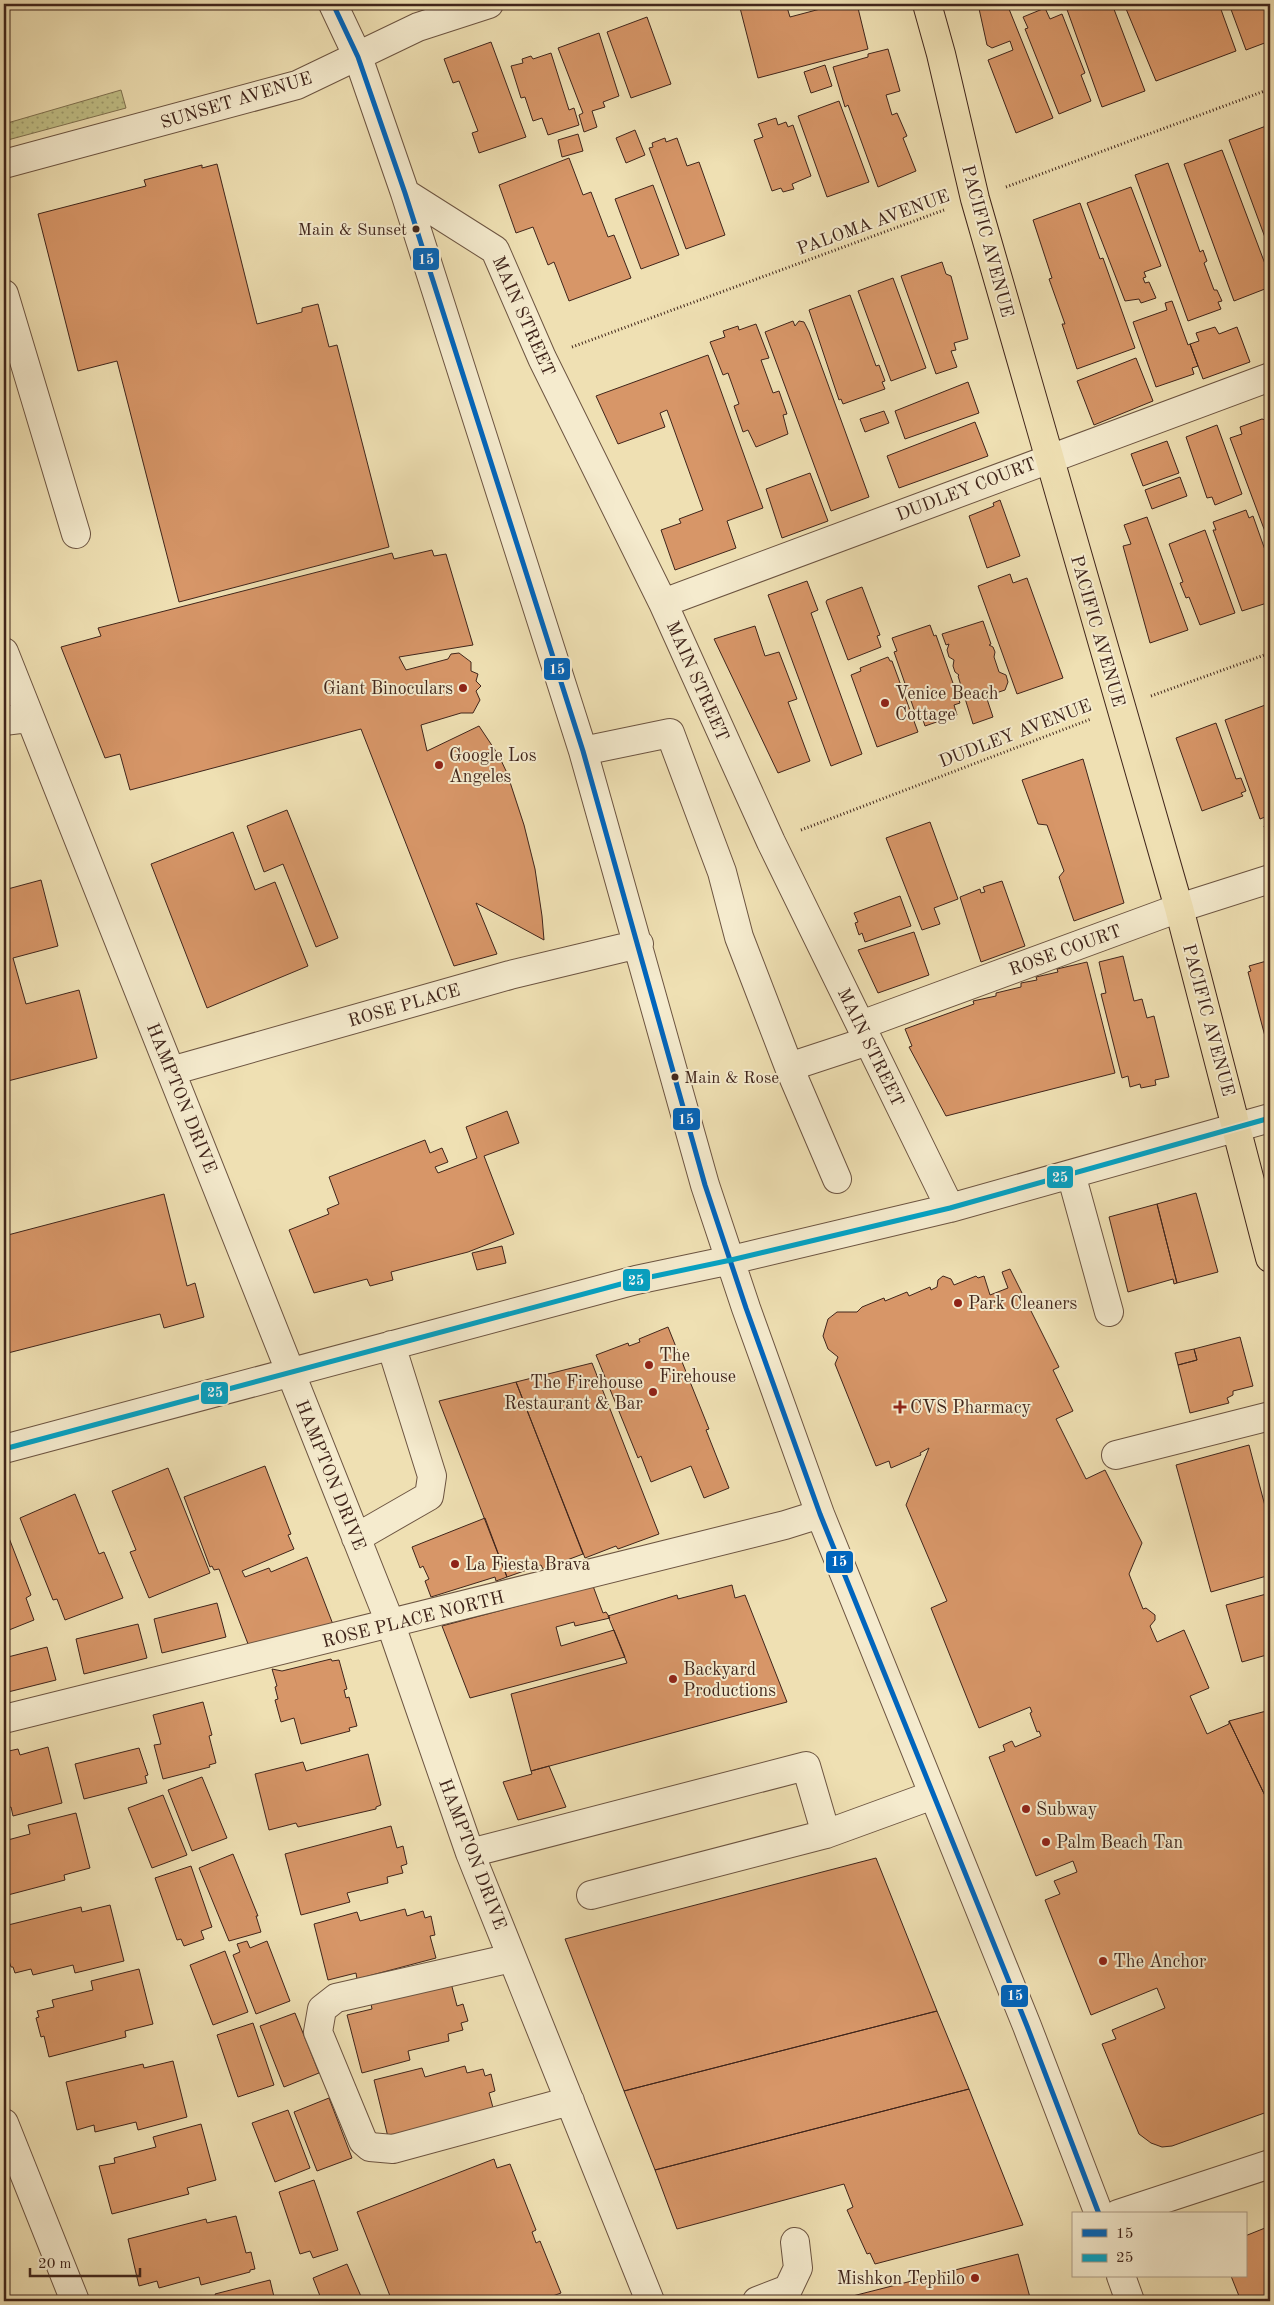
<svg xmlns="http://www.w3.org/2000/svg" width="1274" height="2305" font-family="'Old Standard TT',serif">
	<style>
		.park { fill: url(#park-dots); stroke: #807251 }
		.building { fill: #d79668; stroke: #40251b }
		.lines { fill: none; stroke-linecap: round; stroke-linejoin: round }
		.minor-casing { stroke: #6c5441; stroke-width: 30 }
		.major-casing { stroke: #40251b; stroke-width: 30 }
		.path { stroke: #40251b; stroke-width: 3; stroke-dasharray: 1 2.5; stroke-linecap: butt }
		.minor { stroke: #f5ebce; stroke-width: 28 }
		.major { stroke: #efe0b3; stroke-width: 28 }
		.bus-1-casing { stroke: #f5ebce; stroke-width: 9 }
		.bus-2-casing { stroke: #f5ebce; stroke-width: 9 }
		.bus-1 { stroke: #0065bd; stroke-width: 5 }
		.bus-2 { stroke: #03a2c5; stroke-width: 5 }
		.bus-dot { fill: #40251b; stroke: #f5ebce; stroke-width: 2 }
		.poi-dot { fill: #8f2418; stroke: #f5ebce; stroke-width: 2 }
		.labels { text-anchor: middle; stroke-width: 4; stroke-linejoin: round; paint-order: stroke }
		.bus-label { font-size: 17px; fill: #40251b; stroke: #f5ebce; text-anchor: end }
		.street-label { font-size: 18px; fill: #40251b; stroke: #f5ebce }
		.poi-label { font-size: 18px; fill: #40251b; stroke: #f5ebce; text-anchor: start }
		.line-badge { stroke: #f5ebce; stroke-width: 2 }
		.badge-label { font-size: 14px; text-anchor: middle; font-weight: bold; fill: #fff }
	</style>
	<defs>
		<pattern id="park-dots" width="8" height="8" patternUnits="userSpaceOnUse" patternTransform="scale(1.25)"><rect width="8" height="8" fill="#c1c087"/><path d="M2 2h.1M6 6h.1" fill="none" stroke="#9e9c6e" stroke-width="1.8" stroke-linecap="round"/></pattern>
	</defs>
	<rect width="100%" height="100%" fill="#efe0b3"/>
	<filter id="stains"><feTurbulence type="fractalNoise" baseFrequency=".004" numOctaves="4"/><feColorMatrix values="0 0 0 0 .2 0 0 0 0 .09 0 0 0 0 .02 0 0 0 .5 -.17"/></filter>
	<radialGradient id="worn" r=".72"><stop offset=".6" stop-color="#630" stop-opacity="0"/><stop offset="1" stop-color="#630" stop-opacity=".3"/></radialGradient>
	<path class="park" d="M121,90L126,108L4,141V124Z"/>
	<path class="building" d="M739,4H786L790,17L839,4H857L868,49L758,78Z
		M978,4H1007L1053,118L1016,133L988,60L1013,50L1010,41L992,48L987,45Z
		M1065,4H1112L1145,91L1102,107Z
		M1124,4H1219L1236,51L1156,81Z
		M1229,4H1270V41L1246,50Z
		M1045,8L1050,19L1062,14L1085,73L1081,75L1091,101L1059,114L1025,29L1028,28L1023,17Z
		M647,17L671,84L631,98L607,32Z
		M599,33L619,96L603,102L605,107L592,111L597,127L584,132L579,115L583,113L558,48Z
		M491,42L526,137L479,153L472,133L478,131L459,81L453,83L444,59Z
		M888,49L900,91L886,95L892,115L897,113L907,136L903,138L916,171L878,187L848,105L845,107L833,67L868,57V54Z
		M551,53L569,110L574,108L579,125L548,135L542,118L533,121L525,97L521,98L511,66L523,63L522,59L531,56L533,59Z
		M825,65L832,86L811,93L804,72Z
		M839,101L869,182L827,197L798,116Z
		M776,118L778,125L786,122L788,127L793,125L811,176L792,184L794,189L783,192L781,188L772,191L754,140L763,137L758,124Z
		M1266,126L1270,138V251L1229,140Z
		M635,130L645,155L626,163L616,138Z
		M578,134L583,151L562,157L558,140Z
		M665,138L666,142L677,138L687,166L699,162L725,235L686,249L649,148L653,147L652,143Z
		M1222,150L1270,277V287L1234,301L1184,164Z
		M569,158L583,195L591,192L608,237L614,235L631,278L569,301L554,262L548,265L533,227L516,233L499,185Z
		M1168,163L1200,252L1203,250L1207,261L1204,263L1214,290H1217L1222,301L1218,302L1221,309L1188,321L1135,175Z
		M217,164L257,324L302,312V308L318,304L329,347L337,345L389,547L179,602L117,361L78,371L38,214L146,186L144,180L202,165V168Z
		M653,185L679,255L641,269L615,199Z
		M1131,187L1161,266L1144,272L1146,277L1143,278L1145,283L1149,282L1156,298L1141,303L1139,299L1125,301L1087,203Z
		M1080,203L1100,259L1103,258L1135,348L1077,369L1062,324H1065L1049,279L1052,278L1033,220Z
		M942,262L946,274L951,276L968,339L954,343L956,350L951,351L957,367L936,374L901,276Z
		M893,278L926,368L891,381L858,291Z
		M850,295L876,366L879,365L885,381L882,382L885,389L843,404L841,399L839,400L809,310Z
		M1172,301L1188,345L1190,344L1198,366L1192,368L1194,374L1156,387L1133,322L1167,310L1165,303Z
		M793,321L795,326L799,321L804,322L809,332L869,497L831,511L765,332Z
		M756,324L769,358L761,360L773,393L779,391L787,414L783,415L788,434L756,447L748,430L743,432L734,406L739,404L728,373L723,375L710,342L725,337L723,331L738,326L739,330Z
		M1215,327L1219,334L1237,327L1250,362L1203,379L1190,344L1199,341L1196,333Z
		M708,355L763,508L727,521L736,548L675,570L661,530L681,523L679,519L703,510L667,410L660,413L665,427L618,444L596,396Z
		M1136,358L1153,401L1094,425L1077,381Z
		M968,382L979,413L905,439L895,411Z
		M884,411L889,423L865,432L860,419Z
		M1262,419L1268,421L1270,427V545L1230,438L1242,434L1240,427Z
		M975,422L988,456L899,488L887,456Z
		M1217,425L1242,494L1215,505L1212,497L1207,498L1186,437Z
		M1167,441L1179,473L1143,486L1131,454Z
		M810,473L828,521L782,538L766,489Z
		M1180,477L1187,496L1152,509L1145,490Z
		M1000,500L1020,556L987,568L969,516L994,506L993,503Z
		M1246,510L1249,518L1253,516L1270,564V602L1242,611L1213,530H1216L1213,522Z
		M1147,517L1188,630L1150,643L1123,546L1131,544L1124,525Z
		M1205,530L1235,613L1200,625L1189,597L1186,598L1180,583L1183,582L1169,544Z
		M432,550L434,556L446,554L473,645L399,657L406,670L448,659L451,654L459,653L471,662V671L478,674L476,681L481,686L476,691L480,700L473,713H461L421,725L427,751L479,726L499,756L507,773L524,825L535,869L542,916L544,940L476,903L497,954L454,966L361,729L130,790L120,754L105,758L61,647L101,636L98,628L392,553L394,559Z
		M1010,574L1013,583L1027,578L1063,678L1017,694L978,586Z
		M807,581L818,610L811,613L862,754L831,766L768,595Z
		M862,587L880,635L877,636L881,647L848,660L826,602L827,600Z
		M983,621L991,644L989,645L993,647L995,652L994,657L999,672L1006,675L1008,682L1005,690L993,694L992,690L985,693L993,717L973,724L958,676L959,675L955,672L953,666L954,660L949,657L947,650L949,644L946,645L942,634Z
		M930,625L934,636L936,635L960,703L954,705L957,715L925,726L922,717L917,718L894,652L897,651L892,638Z
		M755,626L765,656L779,652L797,699L788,702L810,761L778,773L714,639Z
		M888,657L890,661H892L918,732L877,747L851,675L861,671L860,668Z
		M1268,704L1270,710V815L1260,819L1225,720Z
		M1216,723L1236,779L1241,778L1246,791L1241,793L1243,796L1202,811L1176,738Z
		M1083,759L1124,903L1074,921L1059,877L1064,871L1047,825L1038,824L1022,780Z
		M287,810L338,938L316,947L283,864L264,872L247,826Z
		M930,822L958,899L934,908L940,924L922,930L886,838Z
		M1270,824V845L1264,826Z
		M233,832L255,890L275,882L308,966L207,1008L151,864Z
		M41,880L58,946L13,958L26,1004L79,990L97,1058L4,1082V890Z
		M1002,881L1025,946L981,962L960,897L980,889L981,893L985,892L983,887Z
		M900,896L911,926L865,942L862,933L859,935L855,923L858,922L854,913Z
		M914,932L929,975L878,993L858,950Z
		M1123,956L1134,1001L1142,999L1147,1018L1154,1016L1169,1077L1155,1080L1156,1085L1141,1088L1140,1084L1130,1087L1128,1076L1122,1078L1101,994L1106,993L1099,962Z
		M1270,960V1043L1267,1044L1248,972L1251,971L1249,966Z
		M1087,962L1115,1073L946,1116L909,1047L912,1046L905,1029L974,1004L973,1001L996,996V993L1021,987V983L1037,980L1036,977L1058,972L1057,969Z
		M507,1111L519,1143L484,1156L514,1234L468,1252L391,1272L393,1280L370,1286L367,1279L314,1293L289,1230L329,1214L327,1209L339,1204L329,1177L425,1140L430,1153L442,1148L448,1162L435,1167L438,1173L477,1158L466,1127Z
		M1196,1193L1218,1272L1177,1283L1157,1204Z
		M164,1194L187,1286L195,1283L204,1317L164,1328L160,1314L4,1354V1236Z
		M1157,1204L1177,1283L1174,1284L1173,1279L1128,1292L1109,1217Z
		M502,1246L506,1263L477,1270L472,1253Z
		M1010,1269L1059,1367L1053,1370L1073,1411L1056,1419L1086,1479L1105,1470L1142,1543L1129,1574L1143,1609L1146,1608L1155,1615V1620L1150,1626L1157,1642L1184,1630L1209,1688L1190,1696L1207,1734L1229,1724V1721L1270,1806V1811L1267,1812L1270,1818V2111L1172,2146L1162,2147L1151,2143L1139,2134L1102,2044L1116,2039L1112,2030L1165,2008L1157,1988L1091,2015L1045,1900L1060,1894L1054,1881L1077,1872L1073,1861L1036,1876L989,1757L1005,1751L1003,1745L1012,1741L1015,1747L1041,1736L1039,1731L1037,1732L1030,1713L1032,1712L1030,1707L979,1728L931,1608L947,1601L906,1505L929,1448L920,1453L921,1455L891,1468L889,1461L876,1466L835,1364L838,1357L828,1349L823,1336L828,1319L837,1312H857L862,1307L884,1298L885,1301L907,1292L909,1296L930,1287L931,1290L937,1287L938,1280L943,1276L951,1279L954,1285L976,1276L978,1278L984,1276L990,1295L1008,1288L1002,1272Z
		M668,1327L709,1429L706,1430L729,1488L704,1498L691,1466L651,1482L641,1456L638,1458L596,1355L628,1343L629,1346L640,1342L639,1339Z
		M1240,1337L1253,1386L1233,1391V1395L1227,1398L1229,1403L1190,1413L1178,1365L1197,1360L1194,1349Z
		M1194,1349L1197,1360L1178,1365L1175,1353Z
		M592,1363L659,1534L618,1549L616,1546L585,1558L516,1382Z
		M516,1382L583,1554L543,1569L541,1565L507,1577L439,1401Z
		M1249,1445L1270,1525V1575L1211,1592L1176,1465Z
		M265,1466L291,1534L288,1535L294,1549L242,1571L245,1577L269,1568L271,1572L307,1557L334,1627L250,1649L219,1569L214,1570L212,1566L210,1567L184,1497Z
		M168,1468L210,1573L149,1598L130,1552L136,1550L112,1491Z
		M75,1494L99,1554L104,1552L123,1598L65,1620L57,1599L53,1600L20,1518Z
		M485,1518L507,1577L496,1581L495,1577L431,1597L425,1581L429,1579L423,1566L420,1568L412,1547Z
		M4,1525L31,1595L26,1598L34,1620L4,1632Z
		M732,1585L735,1598L745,1595L787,1702L531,1771L511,1694L627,1663L608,1616L677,1595L678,1599Z
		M593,1586L603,1613L606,1612L610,1618L575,1626L574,1622L556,1627L561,1646L614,1630L625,1657L470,1698L442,1626Z
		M1270,1593V1654L1242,1662L1226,1605Z
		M217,1603L226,1637L162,1653L154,1619Z
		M138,1624L147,1658L84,1674L76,1639Z
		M47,1647L56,1680L4,1693V1658Z
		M331,1659L332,1661L339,1660L347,1689L344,1690L346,1698L349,1697L357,1726L349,1728L350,1731L301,1744L294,1718L281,1722L275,1700L278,1699L275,1687L277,1686L272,1669L282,1671Z
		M203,1702L212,1735L209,1736L216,1763L209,1765L210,1767L163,1779L154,1745L161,1744L153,1715Z
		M1270,1710V1806L1229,1721Z
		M48,1747L62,1803L13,1816L11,1807L4,1809V1752L18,1749L20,1755Z
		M139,1748L148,1775L145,1776L147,1783L84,1799L75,1764Z
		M368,1754L381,1805L376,1807V1809L298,1827L296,1823L269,1830L255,1774L303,1762L306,1771Z
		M549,1766L566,1807L518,1820L503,1782L532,1774L531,1771Z
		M202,1777L227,1838L192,1851L168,1790Z
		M163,1795L187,1855L152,1868L128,1808Z
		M76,1813L90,1868L64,1875L65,1880L4,1896V1841L30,1834L28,1825Z
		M391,1826L397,1848L403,1846L407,1864L401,1866L403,1873L387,1877L388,1883L347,1893L350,1902L301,1915L285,1854Z
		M233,1854L258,1916H256L261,1932L229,1941L199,1868Z
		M876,1858L937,2011L624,2091L565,1939Z
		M191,1866L212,1927L201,1931L204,1939L184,1946L181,1939L177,1940L155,1878Z
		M110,1905L124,1961L75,1973L73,1965L33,1975L31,1969L15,1973L13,1967H11L5,1948H8L4,1926L81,1907L82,1912Z
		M405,1909L407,1916L423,1911L425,1918L431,1916L435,1935L430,1936L436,1958L357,1979L356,1973L328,1980L314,1924L357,1912L360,1921Z
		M247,1941L250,1948L267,1941L290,2001L256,2014L233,1955L240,1952L237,1944Z
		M225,1951L248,2012L213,2025L190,1965Z
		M139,1969L153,2024L125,2031L126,2037L49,2057L44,2036L41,2037L36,2018L39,2017L37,2011L54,2007L52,2000L93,1990L91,1981Z
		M451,1983L457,2006L463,2004L468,2021L461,2023L463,2030L448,2034L449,2041L408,2051L410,2060L362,2073L347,2015L372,2009L371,2004Z
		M937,2011L969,2089L655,2170L624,2091Z
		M295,2013L319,2073L284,2087L260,2026Z
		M253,2023L274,2085L238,2097L217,2035Z
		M173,2061L187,2117L138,2130L136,2122L95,2132L94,2125L77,2130L66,2082L143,2064L144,2068Z
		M465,2066L467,2073L483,2069L485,2076L491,2074L495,2091L489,2093L495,2115L388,2137L374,2080L422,2068L425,2077Z
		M969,2089L1023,2225L875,2264L870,2253L867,2254L847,2210L853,2207L844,2184L677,2229L655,2170Z
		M329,2098L352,2158L317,2171L294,2112Z
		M288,2110L310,2168L275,2182L252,2123Z
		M201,2124L216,2180L187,2188L189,2194L112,2214L99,2166L115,2163L114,2158L156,2147L153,2137Z
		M494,2159L497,2168L510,2164L536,2230L532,2232L536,2243L540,2241L561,2293L539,2301H392L357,2212Z
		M314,2180L338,2250L313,2258L310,2251L300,2254L279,2192Z
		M236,2216L246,2253L251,2252L255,2269L250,2270V2272L201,2285L199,2277L159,2288L157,2281L139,2286L128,2239L206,2219L207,2223Z
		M1270,2226V2301H1241L1231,2276H1245V2236Z
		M1018,2254L1031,2301H833Z
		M347,2264L363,2301H322L313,2278Z
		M270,2280L275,2301H217L215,2294Z"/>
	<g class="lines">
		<g class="minor-casing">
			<path id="minor" d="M333,4L358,57L405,193L583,751L705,1185L746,1308L820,1514L1027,2026L1099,2214
				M4,164L297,85L418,27L489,4
				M405,193L495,250L542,358L663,603L771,842L950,1208
				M4,294L76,534
				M663,603L1270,377
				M4,652L391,1625L470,1853L650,2301
				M4,721L28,718
				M583,751L670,733L722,872L739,937L789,1067L837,1179
				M861,1025L1179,908L1270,879
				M789,1067L868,1041
				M171,1071L510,975L639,944
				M1071,1174L1109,1312
				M4,1449L636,1280L731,1260L950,1208L1270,1118
				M1116,1455L1270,1416
				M356,1538L429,1496L432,1476L391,1345
				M4,1719L785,1525L820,1514
				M470,1853L806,1766L826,1834L933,1795
				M591,1895L826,1834
				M512,1958L336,1998L322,2009L318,2032L363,2141L370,2147L393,2149L570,2101
				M4,2123L75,2301
				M1118,2214L1270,2164
				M1121,2276L1130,2301
				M757,2301L788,2289L798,2268L795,2242"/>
		</g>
		<g class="major-casing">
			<path id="major" d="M927,4L941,54L975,199L1179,908L1270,1258"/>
		</g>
		<path class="path" d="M1006,187L1270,89
			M572,347L944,210
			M1151,696L1270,653
			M801,830L1091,719"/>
		<use href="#minor" class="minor"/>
		<use href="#major" class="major"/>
		<g class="bus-1-casing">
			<path id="bus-1" d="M333,4L358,57L405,193L583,751L705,1185L746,1308L820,1514L1027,2026L1099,2214"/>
		</g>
		<g class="bus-2-casing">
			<path id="bus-2" d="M4,1449L636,1280L731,1260L950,1208L1270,1118"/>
		</g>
		<use href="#bus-1" class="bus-1"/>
		<use href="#bus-2" class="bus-2"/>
	</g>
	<g class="bus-dot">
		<circle cx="416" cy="229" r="4.5"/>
		<circle cx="675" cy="1077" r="4.5"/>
	</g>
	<g class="poi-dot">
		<circle cx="463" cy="688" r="5"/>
		<circle cx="885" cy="703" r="5"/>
		<circle cx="439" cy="765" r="5"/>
		<circle cx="958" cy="1303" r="5"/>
		<circle cx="649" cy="1365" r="5"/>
		<circle cx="653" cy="1392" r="5"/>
		<path d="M897.5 1399.5h5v5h5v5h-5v5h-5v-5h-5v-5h5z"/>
		<circle cx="455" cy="1564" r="5"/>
		<circle cx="673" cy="1679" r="5"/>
		<circle cx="1026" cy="1809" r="5"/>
		<circle cx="1046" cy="1842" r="5"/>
		<circle cx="1103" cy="1961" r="5"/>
		<circle cx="975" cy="2278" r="5"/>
	</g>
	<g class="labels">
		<g class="bus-label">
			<text x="407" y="235">Main &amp; Sunset</text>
			<text x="684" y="1083" text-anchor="start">Main &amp; Rose</text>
		</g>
		<g class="street-label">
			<text transform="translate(236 100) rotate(-17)" y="6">SUNSET AVENUE</text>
			<text transform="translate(873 222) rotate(-20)" y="6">PALOMA AVENUE</text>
			<text transform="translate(988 241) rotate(75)" y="6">PACIFIC AVENUE</text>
			<text transform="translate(524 316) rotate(66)" y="6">MAIN STREET</text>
			<text transform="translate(966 489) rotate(-21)" y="6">DUDLEY COURT</text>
			<text transform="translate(1098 631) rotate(74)" y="6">PACIFIC AVENUE</text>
			<text transform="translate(698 681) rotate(66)" y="6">MAIN STREET</text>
			<text transform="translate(1015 733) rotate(-21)" y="6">DUDLEY AVENUE</text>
			<text transform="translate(1065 950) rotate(-20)" y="6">ROSE COURT</text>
			<text transform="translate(404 1005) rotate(-16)" y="6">ROSE PLACE</text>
			<text transform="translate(1209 1020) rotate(75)" y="6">PACIFIC AVENUE</text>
			<text transform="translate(871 1047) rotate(64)" y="6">MAIN STREET</text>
			<text transform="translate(182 1098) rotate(68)" y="6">HAMPTON DRIVE</text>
			<text transform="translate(331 1475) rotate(68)" y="6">HAMPTON DRIVE</text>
			<text transform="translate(413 1619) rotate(-14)" y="6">ROSE PLACE NORTH</text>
			<text transform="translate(473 1854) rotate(69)" y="6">HAMPTON DRIVE</text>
		</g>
		<g class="poi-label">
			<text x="453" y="694" text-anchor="end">Giant Binoculars</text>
			<text x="895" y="699">Venice Beach<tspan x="895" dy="21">Cottage</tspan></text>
			<text x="449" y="761">Google Los<tspan x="449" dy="21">Angeles</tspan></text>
			<text x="968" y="1309">Park Cleaners</text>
			<text x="659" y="1361">The<tspan x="659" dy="21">Firehouse</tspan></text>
			<text x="643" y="1388" text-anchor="end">The Firehouse<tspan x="643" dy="21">Restaurant &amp; Bar</tspan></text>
			<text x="910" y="1413">CVS Pharmacy</text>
			<text x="465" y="1570">La Fiesta Brava</text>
			<text x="683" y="1675">Backyard<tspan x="683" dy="21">Productions</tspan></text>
			<text x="1036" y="1815">Subway</text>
			<text x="1056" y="1848">Palm Beach Tan</text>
			<text x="1113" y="1967">The Anchor</text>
			<text x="965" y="2284" text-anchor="end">Mishkon Tephilo</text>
		</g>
	</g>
	<g class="line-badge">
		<rect x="412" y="247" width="28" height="24" rx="5" fill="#0065bd"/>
		<rect x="543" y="657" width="28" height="24" rx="5" fill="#0065bd"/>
		<rect x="672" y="1107" width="29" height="24" rx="5" fill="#0065bd"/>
		<rect x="1046" y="1165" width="28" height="24" rx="5" fill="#03a2c5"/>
		<rect x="622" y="1268" width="29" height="24" rx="5" fill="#03a2c5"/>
		<rect x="200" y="1381" width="29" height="24" rx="5" fill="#03a2c5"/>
		<rect x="825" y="1550" width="29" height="24" rx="5" fill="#0065bd"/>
		<rect x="1000" y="1984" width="29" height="24" rx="5" fill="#0065bd"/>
	</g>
	<g class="badge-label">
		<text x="426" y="264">15</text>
		<text x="557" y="674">15</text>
		<text x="686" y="1124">15</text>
		<text x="1060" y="1182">25</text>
		<text x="636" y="1285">25</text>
		<text x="215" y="1397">25</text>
		<text x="839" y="1566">15</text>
		<text x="1015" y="2000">15</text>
	</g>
	<rect width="1274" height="2305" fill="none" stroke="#efe0b3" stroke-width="20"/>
	<rect x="5" y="5" width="1264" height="2295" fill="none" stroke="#40251b" stroke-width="2.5"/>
	<rect x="10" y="10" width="1254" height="2285" fill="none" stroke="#40251b"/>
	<rect x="1072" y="2212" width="175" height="65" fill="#f5ebce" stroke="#ad9c86"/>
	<rect x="1082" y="2229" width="25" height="8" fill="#0065bd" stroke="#ad9c86"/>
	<text x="1116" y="2238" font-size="15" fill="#40251b">15</text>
	<rect x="1082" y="2254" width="25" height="8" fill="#03a2c5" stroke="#ad9c86"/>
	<text x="1116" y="2262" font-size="15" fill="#40251b">25</text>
	<path d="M30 2268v8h110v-8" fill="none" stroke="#40251b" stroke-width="2.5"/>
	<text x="38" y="2268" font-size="15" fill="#40251b" stroke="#f5ebce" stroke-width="4" paint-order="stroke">20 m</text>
	<rect width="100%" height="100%" filter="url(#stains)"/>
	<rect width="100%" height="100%" fill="url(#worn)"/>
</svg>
